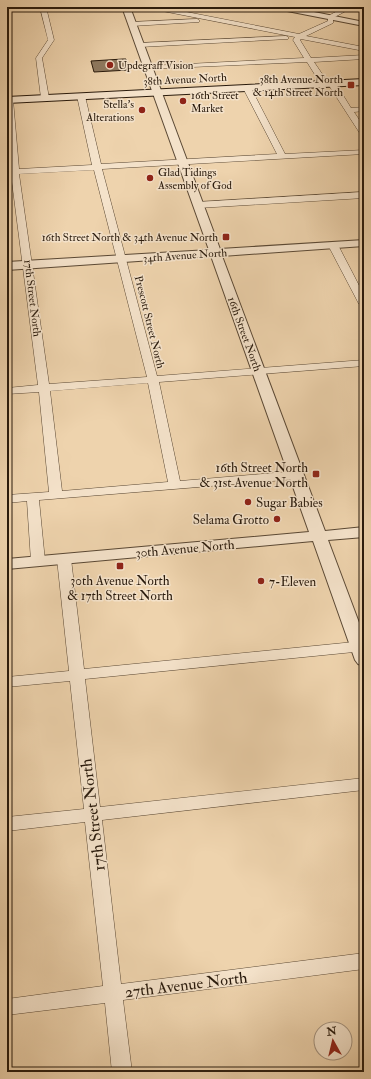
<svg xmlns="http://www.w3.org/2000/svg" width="371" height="1079" font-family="'IM FELL Double Pica',serif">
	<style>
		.building { fill: #8f7a60; stroke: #291a0c }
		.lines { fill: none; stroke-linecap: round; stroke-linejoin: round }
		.minor-casing { stroke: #5a4834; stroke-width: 1 }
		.tertiary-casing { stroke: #5a4834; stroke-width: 2 }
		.secondary-casing { stroke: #291a0c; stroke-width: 2 }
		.minor { fill: #f4e2ca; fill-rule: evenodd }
		.tertiary { fill: #f4e2ca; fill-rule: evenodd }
		.secondary { fill: #f4e2ca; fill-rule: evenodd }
		.poi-dot { fill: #8f2418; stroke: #f4e2ca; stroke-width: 1.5 }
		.labels { text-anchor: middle; stroke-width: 3; stroke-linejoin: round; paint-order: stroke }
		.far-poi-label { font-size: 11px; fill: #291a0c; stroke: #f4e2ca; text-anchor: start }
		.far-street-label { font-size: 11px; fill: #291a0c; stroke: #f4e2ca }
		.poi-label { font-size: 13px; fill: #291a0c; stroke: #f4e2ca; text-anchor: end }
		.street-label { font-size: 13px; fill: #291a0c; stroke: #f4e2ca }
		.near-street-label { font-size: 16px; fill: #291a0c; stroke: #f4e2ca }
	</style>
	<rect width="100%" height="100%" fill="#eed3ad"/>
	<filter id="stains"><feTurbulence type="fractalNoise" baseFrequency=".005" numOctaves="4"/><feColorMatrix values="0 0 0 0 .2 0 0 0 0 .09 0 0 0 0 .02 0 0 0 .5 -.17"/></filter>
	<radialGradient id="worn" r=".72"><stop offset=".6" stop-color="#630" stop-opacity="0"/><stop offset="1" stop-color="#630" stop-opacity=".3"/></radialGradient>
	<path class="building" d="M123,59H126L129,70L94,72L91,61Z"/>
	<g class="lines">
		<g class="minor-casing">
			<path id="minor" d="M40,7H46L54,40L42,58L49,98L45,100L41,98L36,58L48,40Z
				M149,7H161L299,34L328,21V16L345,7H353L333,18V23L306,36L364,47V51L301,39L300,40L311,58L364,55V59L314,62L329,84L335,82L351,108L364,107V111L354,112L364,127V135H361L328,84L322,86L307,62L146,69V67L148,66L304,58L293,40L295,37L152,9Z
				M197,19L199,20V22L132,26L129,24L132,22Z
				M286,36L288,37V39L140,47L137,45L140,43Z
				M244,86H247L251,88L285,154L364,150V154L102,169L157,376L364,360V366L159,382L180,481L297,471L301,472L303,475L301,478L297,479L39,500L45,561L43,564L38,565L33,564L31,561L27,501L7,503V495L49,492L39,392L7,394V388L38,385L11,174L7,175V169H11L7,122V98L13,100L19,169L92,165L77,96L81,94L85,96L101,164L277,154L243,88ZM94,170L147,377L49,384L19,174ZM148,383L168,482L62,491L50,391Z
				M364,192V198L198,208L194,205L198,202Z
				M333,242L338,245L364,295V307L359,304L328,245Z
				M64,555L69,556L71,559L84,669L364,641V651L85,679L100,807L364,778V790L102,820L121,984L364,953V969L123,1000L132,1072H112L105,1003L7,1015V999L103,986L85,822L7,831V817L84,809L70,681L7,687V677L69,671L57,559L59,556Z"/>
		</g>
		<g class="tertiary-casing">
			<path id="tertiary" d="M122,7H130L220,249L364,240V246L222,256L325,531L364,527V537L328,540L364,636V666L358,664L355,660L313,541L7,569V559L309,532L211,256L7,270V262L209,250Z
				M273,7H289L364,22V26L277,9Z"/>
		</g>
		<g class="secondary-casing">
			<path id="secondary" d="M364,79V85L7,103V97Z"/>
		</g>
		<use href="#minor" class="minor"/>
		<use href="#tertiary" class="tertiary"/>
		<use href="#secondary" class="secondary"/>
	</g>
	<g class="poi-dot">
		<circle cx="110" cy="65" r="4"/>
		<rect x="347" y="81" width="8" height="8" rx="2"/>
		<circle cx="183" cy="101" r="4"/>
		<circle cx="142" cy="110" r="4"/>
		<circle cx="150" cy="178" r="4"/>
		<rect x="222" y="233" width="8" height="8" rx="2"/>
		<rect x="312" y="470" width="8" height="8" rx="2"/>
		<circle cx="248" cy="502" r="4"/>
		<circle cx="277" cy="519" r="4"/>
		<rect x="116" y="562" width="8" height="8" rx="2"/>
		<circle cx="261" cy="581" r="4"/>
	</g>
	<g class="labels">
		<g class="far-poi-label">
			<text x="118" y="69">Updegraff Vision</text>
			<text x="343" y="83" text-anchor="end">38th Avenue North<tspan x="343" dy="13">&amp; 14th Street North</tspan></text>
			<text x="191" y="99">16th Street<tspan x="191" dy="13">Market</tspan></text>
			<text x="134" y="108" text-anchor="end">Stella's<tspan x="134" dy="13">Alterations</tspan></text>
			<text x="158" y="176">Glad Tidings<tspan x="158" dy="13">Assembly of God</tspan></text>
			<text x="218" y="241" text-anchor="end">16th Street North &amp; 34th Avenue North</text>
		</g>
		<g class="far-street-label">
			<text transform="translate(185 79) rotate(-3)" y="4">38th Avenue North</text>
			<text transform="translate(185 255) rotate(-4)" y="4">34th Avenue North</text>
			<text transform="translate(33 298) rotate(83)" y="4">17th Street North</text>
			<text transform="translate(150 322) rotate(76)" y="4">Prescott Street North</text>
			<text transform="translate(245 334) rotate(70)" y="4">16th Street North</text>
		</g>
		<g class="poi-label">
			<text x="308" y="472">16th Street North<tspan x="308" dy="15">&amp; 31st Avenue North</tspan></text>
			<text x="256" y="507" text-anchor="start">Sugar Babies</text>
			<text x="269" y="524">Selama Grotto</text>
			<text x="120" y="585" text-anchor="middle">30th Avenue North<tspan x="120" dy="15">&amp; 17th Street North</tspan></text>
			<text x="269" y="586" text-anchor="start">7-Eleven</text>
		</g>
		<g class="street-label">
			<text transform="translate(185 548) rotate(-5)" y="5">30th Avenue North</text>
		</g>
		<g class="near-street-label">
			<text transform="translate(92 815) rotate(-97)" y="6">17th Street North</text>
			<text transform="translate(186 984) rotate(-7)" y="6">27th Avenue North</text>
		</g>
	</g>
	<rect width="371" height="1079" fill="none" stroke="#eed3ad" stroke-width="24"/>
	<rect x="8" y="8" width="355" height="1063" fill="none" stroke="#291a0c" stroke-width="2"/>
	<rect x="12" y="12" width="347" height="1055" fill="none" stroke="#291a0c"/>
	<g transform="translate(333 1041) rotate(352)"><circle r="19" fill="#f4e2ca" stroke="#a3927e"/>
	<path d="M0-3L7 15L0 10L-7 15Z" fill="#8f2418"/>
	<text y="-6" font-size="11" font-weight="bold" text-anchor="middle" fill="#291a0c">N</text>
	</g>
	<rect width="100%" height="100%" filter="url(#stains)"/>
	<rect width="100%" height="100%" fill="url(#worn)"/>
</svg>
